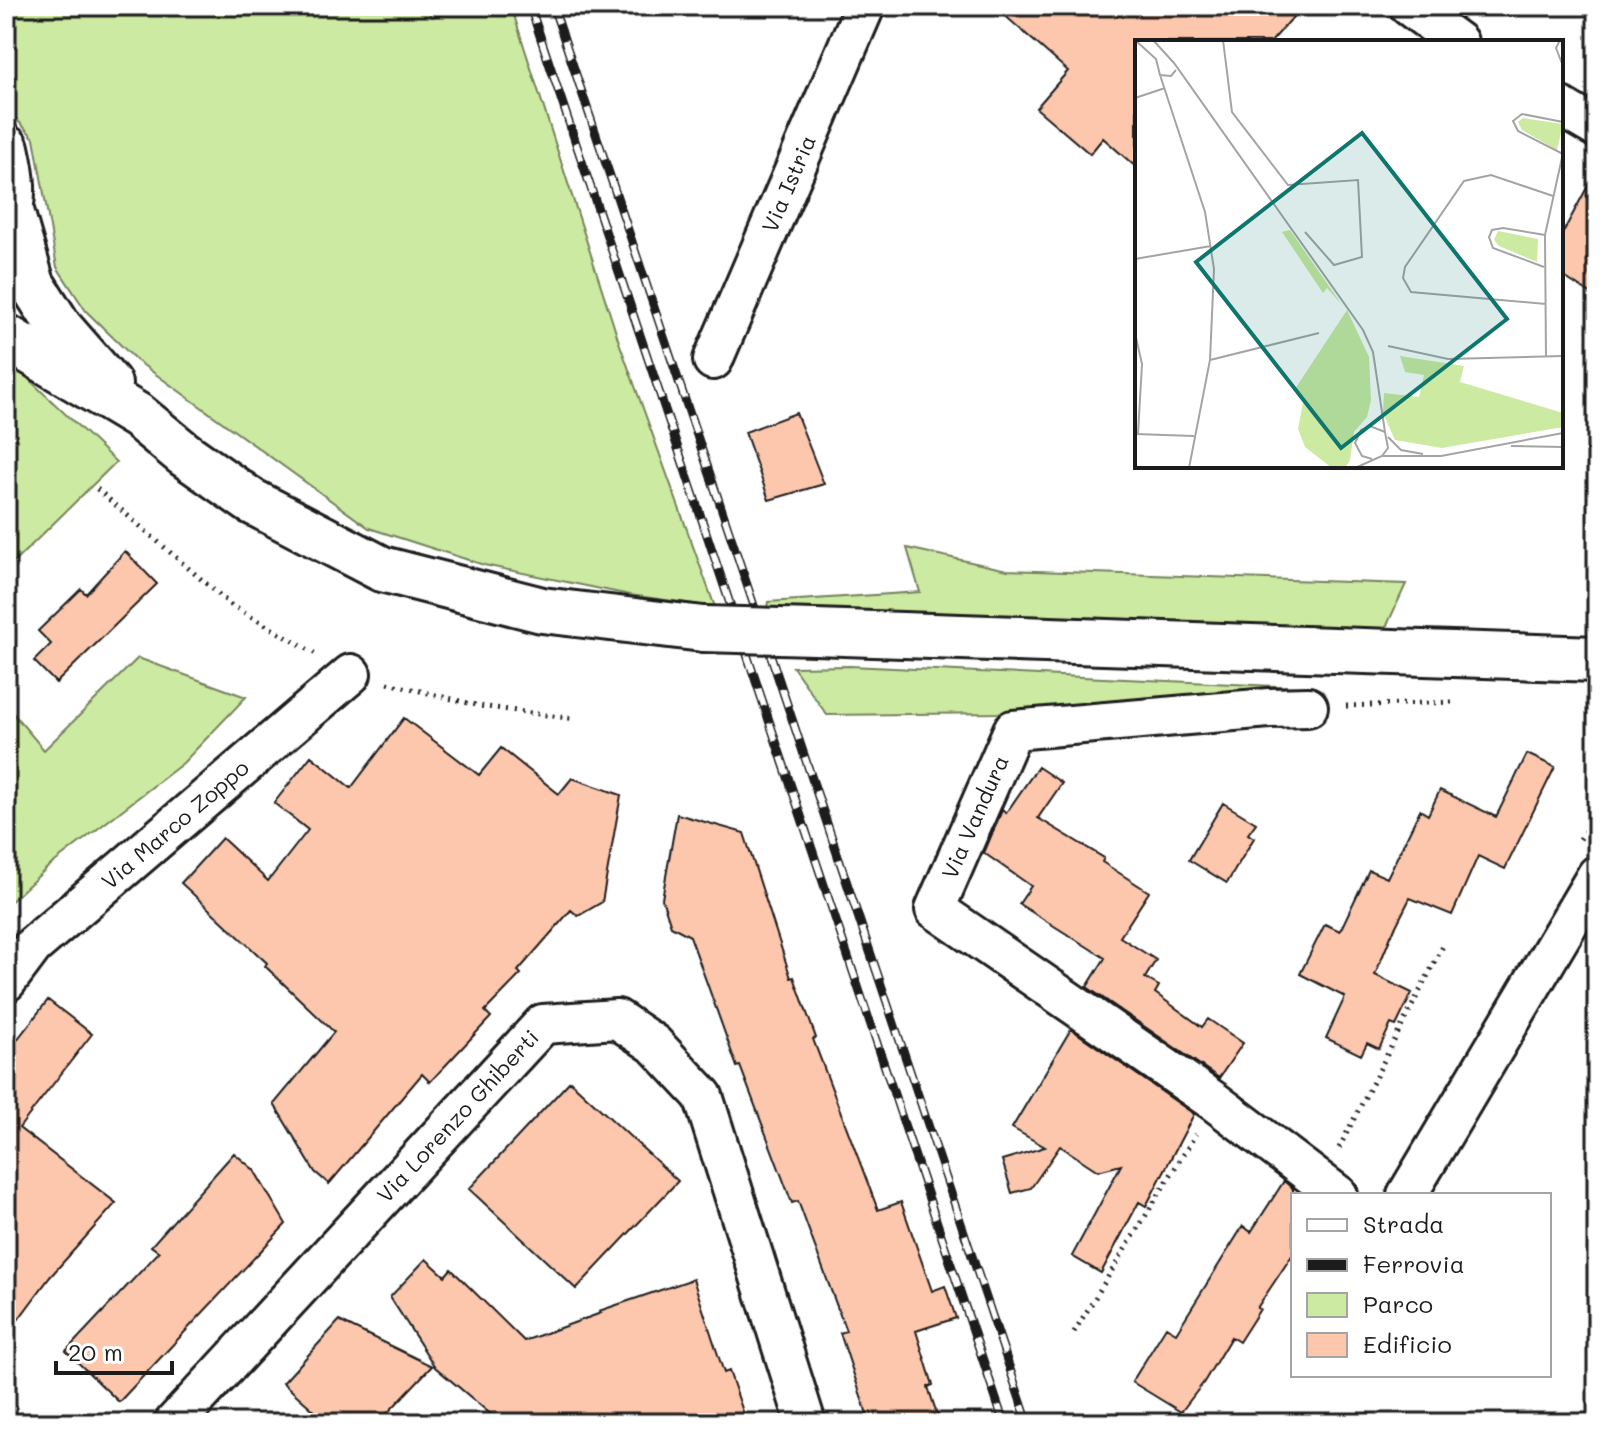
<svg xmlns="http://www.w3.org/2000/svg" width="1603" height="1429" font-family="Mali,sans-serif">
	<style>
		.green { fill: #cceaa1; stroke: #74835e; stroke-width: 2 }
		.building { fill: #fcc7ad; stroke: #1c1c1c; stroke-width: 2 }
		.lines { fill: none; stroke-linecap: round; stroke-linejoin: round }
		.minor-casing { stroke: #1c1c1c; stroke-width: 44 }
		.secondary-casing { stroke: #1c1c1c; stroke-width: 50 }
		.path { stroke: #1c1c1c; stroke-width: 5; stroke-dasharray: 2 6; stroke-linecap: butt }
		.minor { stroke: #fff; stroke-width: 38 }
		.secondary { stroke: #fff; stroke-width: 44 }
		.rail-casing { stroke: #1c1c1c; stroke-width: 9 }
		.rail { stroke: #fff; stroke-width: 6; stroke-dasharray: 18; stroke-linecap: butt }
		.secondary-bridge-casing { stroke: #1c1c1c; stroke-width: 50; stroke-linecap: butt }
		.secondary-bridge { stroke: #fff; stroke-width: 44 }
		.labels { text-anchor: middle; stroke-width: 6; stroke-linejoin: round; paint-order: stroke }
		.street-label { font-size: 22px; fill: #1c1c1c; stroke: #fff }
		.inset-road { fill: none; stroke: #a4a4a4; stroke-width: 2 }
		.view { fill: #0f766e; fill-opacity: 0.15; stroke: #0f766e; stroke-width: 4 }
		.inset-edge { fill: none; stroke: #1c1c1c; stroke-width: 4 }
	</style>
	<rect width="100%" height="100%" fill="#fff"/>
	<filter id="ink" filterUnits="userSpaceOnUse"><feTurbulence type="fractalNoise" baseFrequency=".0125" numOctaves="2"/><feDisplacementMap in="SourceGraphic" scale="16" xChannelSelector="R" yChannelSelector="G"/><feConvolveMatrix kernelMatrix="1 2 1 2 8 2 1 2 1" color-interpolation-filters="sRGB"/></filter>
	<g filter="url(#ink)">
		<path class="green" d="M6,6H424L432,17L473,6H511L619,342L715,607L630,595L484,565L369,528L136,360L86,311L57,267L34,138L6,108Z
			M6,364L17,368L116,462L6,570Z
			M907,548L1007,570L1406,584L1383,634L1113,619L787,611L767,608L768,602L920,592Z
			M138,658L246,697L183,763L47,868L6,906V705L44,750Z
			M850,666L1317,688L999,713L827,715L793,667Z"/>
		<path class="building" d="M994,6H1303L1271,42H1137V168L1103,138L1090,154L1036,108L1068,71Z
			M1597,169V298L1561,275V236Z
			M796,413L824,484L769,500L745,432Z
			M125,551L157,584L56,683L34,661L51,644L38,631L81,589L86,594Z
			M404,718L479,775L501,748L559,794L572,778L621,795L602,902L578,916L571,910L518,971L521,974L485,1011L491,1017L430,1082L422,1074L329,1184L315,1172L274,1104L334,1032L265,966L267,963L181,883L222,838L268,881L308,830L274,803L311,756L351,788Z
			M1527,754L1555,767L1505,869L1478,856L1452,915L1410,898L1391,936L1375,975L1412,993L1396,1026L1391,1024L1379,1049L1367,1043L1361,1055L1326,1038L1345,997L1300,974L1325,924L1340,931L1369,870L1387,878L1420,810L1428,815L1440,790L1496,817Z
			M1038,767L1062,783L1038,818L1104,858L1102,862L1149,892L1120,937L1156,960L1145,978L1159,986L1155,993L1202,1027L1208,1019L1243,1043L1219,1078L1087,987L1105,958L1019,904L1031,886L984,853L1002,810L1006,813Z
			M1223,803L1256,823L1248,834L1254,838L1227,883L1189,860Z
			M677,814L744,833L791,978L794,977L816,1038L813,1039L878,1210L901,1202L932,1291L945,1286L956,1318L916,1331L933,1385L928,1387L940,1423H870L840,1333L846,1331L798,1201L792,1203L740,1066L737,1067L690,936L671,926L662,899Z
			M48,1000L92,1034L19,1128L116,1203L50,1277L6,1336V1054Z
			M1071,1029L1194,1114L1146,1206L1139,1202L1101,1273L1072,1256L1121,1165L1098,1171L1060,1146L1031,1188L1012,1193L1002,1160L1045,1147L1012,1128Z
			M570,1081L678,1181L576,1289L469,1189Z
			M234,1153L254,1170L286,1224L119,1402L66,1351L159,1252L151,1246Z
			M1284,1181L1293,1189V1254L1257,1308L1260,1309L1239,1342L1231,1337L1204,1382L1181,1412L1132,1382L1166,1327L1176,1333L1243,1226L1251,1232Z
			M426,1259L445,1276L451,1269L524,1341L601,1313L599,1311L693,1279L724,1373L729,1371L747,1423H501L435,1367L390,1297Z
			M339,1321L432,1366L378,1423H328L283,1383Z"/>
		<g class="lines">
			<g class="minor-casing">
				<g id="minor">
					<path d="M1409,6L1458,42"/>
					<path d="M1561,107L1597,128"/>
					<path id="s1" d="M713,360L865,6"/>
					<path d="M1308,707L1269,708L1013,730L935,909L1215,1102L1338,1195"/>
					<path id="s2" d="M6,982L33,946L351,674"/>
					<path d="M1407,1195L1597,875"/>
					<path id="s3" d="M174,1423L543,1024L617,1019L654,1044L703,1096L806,1423"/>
				</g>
			</g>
			<g class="secondary-casing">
				<path id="secondary" d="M6,148C12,174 16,197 6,223
					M11,211L32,284L60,328L109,384
					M6,337L138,416L184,454L251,501L382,569L542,610L703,629
					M815,632L1597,659"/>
			</g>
			<path class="path" d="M97,489L231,605L316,654
				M388,683L480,706L575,719
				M1346,706L1453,702
				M1580,839L1597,814
				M1339,1148L1444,944
				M1074,1332L1196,1134"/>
			<use href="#minor" class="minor"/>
			<use href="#secondary" class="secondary"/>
			<g class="rail-casing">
				<path id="rail" d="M530,6L1004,1423
					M553,6L1028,1423"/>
			</g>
			<use href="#rail" class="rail"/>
			<g class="secondary-bridge-casing">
				<path id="secondary-bridge" d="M703,629L815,632"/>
			</g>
			<use href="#secondary-bridge" class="secondary-bridge"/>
		</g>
	</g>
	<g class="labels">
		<g class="street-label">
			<text dy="8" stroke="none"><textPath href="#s1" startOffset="192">Via Istria</textPath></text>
			<text transform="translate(975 817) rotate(-66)" y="8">Via Vandura</text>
			<text dy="8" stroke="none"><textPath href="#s2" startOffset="232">Via Marco Zoppo</textPath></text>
			<text dy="8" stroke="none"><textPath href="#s3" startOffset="418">Via Lorenzo Ghiberti</textPath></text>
		</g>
	</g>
	<g transform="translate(1135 40)">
		<rect width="428" height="428" fill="#fff"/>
		<path d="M388,78L428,84L422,110L387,90L383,82ZM155,190L207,265L192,248L188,253L147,192ZM363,191L403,199L402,222L364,206L359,200ZM212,270L234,317L236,360L232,377L219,392L215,420L210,428H197L170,407L163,389L169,357L160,349ZM265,316L329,326L325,342L428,373V387L307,408L260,400L248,373L249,353L284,357L289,335L270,332Z" fill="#cceaa1"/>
		<path class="inset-road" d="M0,0L21,19L25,35L36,36L41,30M18,0L39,23L228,290L238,312L250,392M88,0L97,72L153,145L223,140L227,217L199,225L170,192M425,0L421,8L428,26M25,35L70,172L79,229L75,320L54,428M0,58L30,48M428,114L383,91L378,81L387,74L428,82M0,219L76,206M409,227L358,208L354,197L357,190L368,188L410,195M411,264L276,252L268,238L270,227L329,141L356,135L418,156M0,293L7,324L3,394M253,306L313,319L428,316M411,317L410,195L428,113M75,320L184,293M0,394L59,396M253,397L266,410L288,414M376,406L428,407M247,416H306L428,393M220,428L247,416L253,408L250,392L235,386L226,390L220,403L227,416L237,419"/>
		<path class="view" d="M227,93L372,279L206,408L61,222Z"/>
		<rect width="428" height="428" class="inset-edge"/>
	</g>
	<rect width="1603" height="1429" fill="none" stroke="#fff" stroke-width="32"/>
	<rect x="16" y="16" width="1571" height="1397" fill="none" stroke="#1c1c1c" stroke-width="3" filter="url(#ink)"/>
	<rect x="1291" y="1193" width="260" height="184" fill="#ffffff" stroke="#a4a4a4" stroke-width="2"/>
	<rect x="1307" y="1219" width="40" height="12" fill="#ffffff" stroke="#a4a4a4" stroke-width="2"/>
	<text x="1363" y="1233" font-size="24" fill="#1c1c1c">Strada</text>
	<rect x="1307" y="1259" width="40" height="12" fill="#1c1c1c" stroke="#a4a4a4" stroke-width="2"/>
	<text x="1363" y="1273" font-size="24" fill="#1c1c1c">Ferrovia</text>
	<rect x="1307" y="1293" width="40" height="24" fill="#cceaa1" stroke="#a4a4a4" stroke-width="2"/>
	<text x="1363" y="1313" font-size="24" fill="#1c1c1c">Parco</text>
	<rect x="1307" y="1333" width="40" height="24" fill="#fcc7ad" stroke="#a4a4a4" stroke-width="2"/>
	<text x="1363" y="1353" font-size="24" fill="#1c1c1c">Edificio</text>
	<path d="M56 1361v12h116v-12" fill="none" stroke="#1c1c1c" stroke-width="4"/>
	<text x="68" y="1361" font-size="24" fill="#1c1c1c" stroke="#ffffff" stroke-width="6" paint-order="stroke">20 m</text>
</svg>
